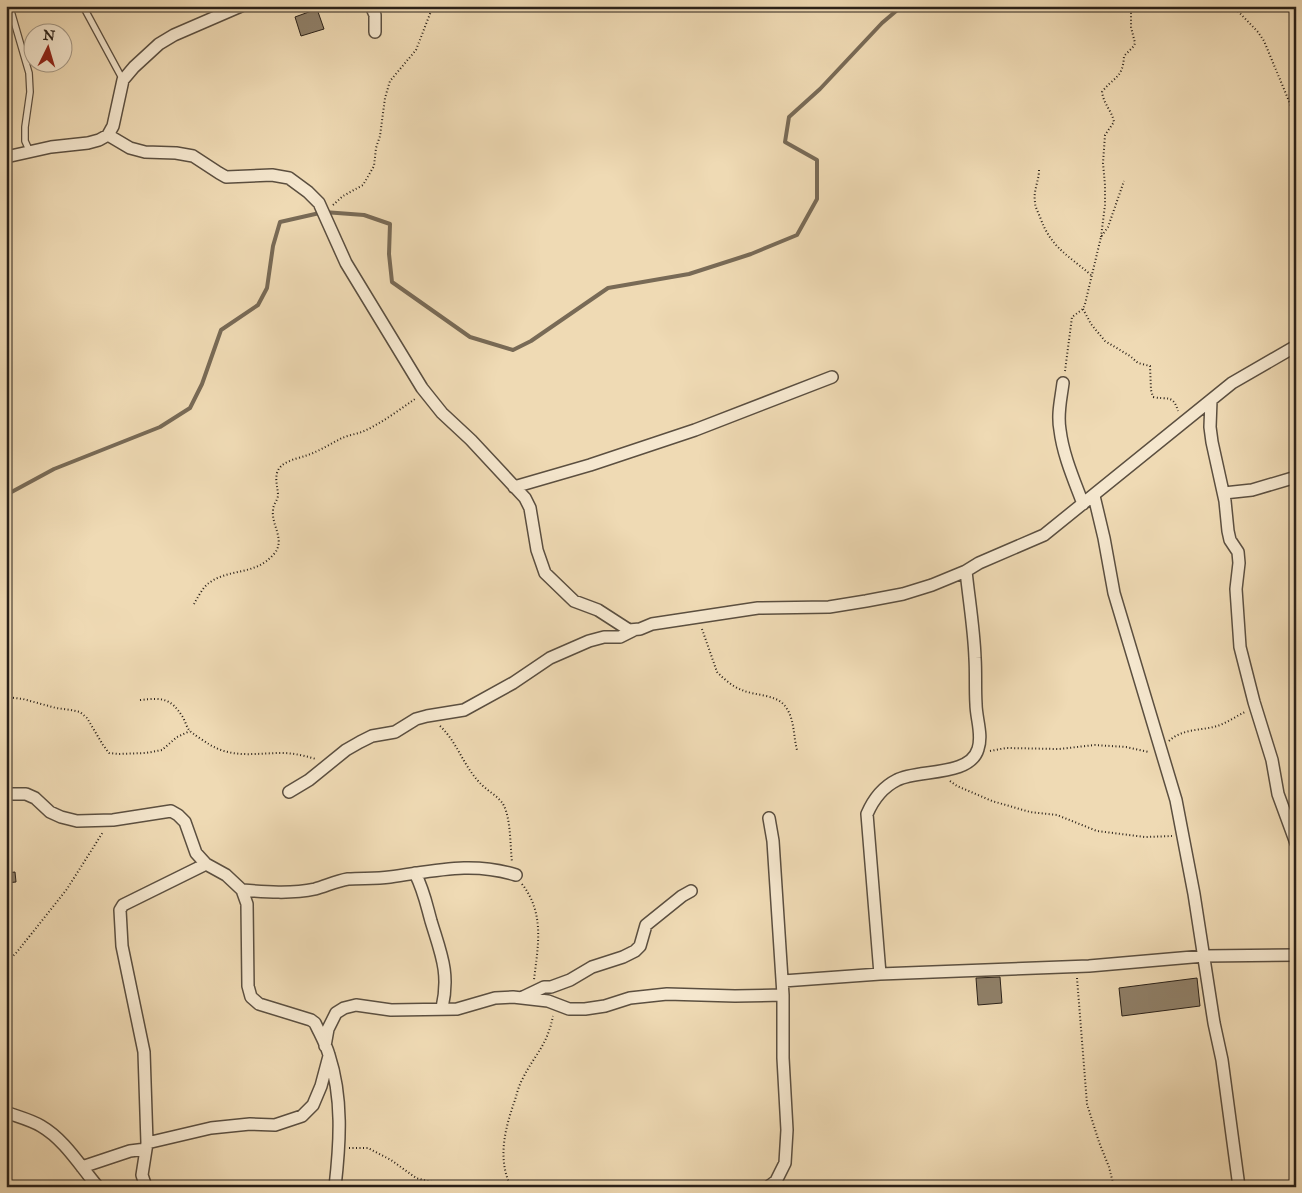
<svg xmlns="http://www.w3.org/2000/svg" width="1302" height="1193" font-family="'IM FELL Great Primer',serif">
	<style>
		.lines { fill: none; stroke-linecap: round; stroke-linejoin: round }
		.stream { stroke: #786a56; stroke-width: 4 }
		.building { fill: #90816a; stroke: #2a2119 }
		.service-casing { stroke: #5b4f40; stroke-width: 8 }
		.minor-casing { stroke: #5b4f40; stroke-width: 14 }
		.path { stroke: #2a2119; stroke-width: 2; stroke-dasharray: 1 2.5; stroke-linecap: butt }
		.service { stroke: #f5e7ce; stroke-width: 5.5 }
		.minor { stroke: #f5e7ce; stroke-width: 11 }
	</style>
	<rect width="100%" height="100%" fill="#efdab4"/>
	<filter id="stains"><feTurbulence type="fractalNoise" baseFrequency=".004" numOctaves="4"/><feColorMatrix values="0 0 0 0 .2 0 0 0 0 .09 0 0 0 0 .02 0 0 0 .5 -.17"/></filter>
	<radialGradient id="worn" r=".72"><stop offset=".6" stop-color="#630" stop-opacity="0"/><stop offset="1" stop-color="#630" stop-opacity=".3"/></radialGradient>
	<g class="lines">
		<path class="stream" d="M6,495L54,469L160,427L190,408L202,384L221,330L258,305L267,288L273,246L280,222L324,212L364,215L390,224L389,254L392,282L470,337L513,350L531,341L608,288L689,274L751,254L797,235L817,199V160L785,142L789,117L820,89L882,23L902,6"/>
	</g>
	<path class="building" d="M317,9L324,29L301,36L295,17Z
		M15,872L16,882L6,883V873Z
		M1000,977L1002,1003L978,1005L976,978Z
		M1197,978L1200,1006L1122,1016L1119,988Z"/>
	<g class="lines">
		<g class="service-casing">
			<path id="service" d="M11,6V11L29,73L30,92L25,127V141L30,152
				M83,6L123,80"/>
		</g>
		<g class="minor-casing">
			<path id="minor" d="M371,6L375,15V32
				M108,135L130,148L145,152L176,153L193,156L219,173L226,177L272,175L289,178L308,192L319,203L346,263L422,388L442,413L471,440L525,498L530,508L537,550L545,573L574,601L598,610L629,630L640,629L652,624L758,608L829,607L866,601L903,594L932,585L966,571L979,563L1044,535L1232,383L1296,346
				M6,157L51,147L88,143L99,140L108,135L113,126L123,80L134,67L159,44L174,35L241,6
				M1063,383C1061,399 1057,414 1060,430C1063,455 1074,480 1083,504
				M1211,400L1210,427L1212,442L1225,501L1228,531L1230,540L1238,552L1239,563L1236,589L1240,647L1254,702L1272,760L1278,794L1296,843
				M514,487L590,465L695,430L832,377
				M1224,493L1252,490L1296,477
				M1094,496L1104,538L1114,593L1176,800L1194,894L1214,1023L1222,1060L1239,1187
				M289,792L309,780L346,750L360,742L372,736L395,732L416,719L427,716L464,710L513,683L550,658L589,641L604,637H620L634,630
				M6,794H26L35,798L50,812L61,817L77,821L113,820L171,811L178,815L185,822L196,853L206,864L226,875L242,890L247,904L248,986L251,997L259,1004L311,1020L315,1023C320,1034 326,1044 329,1055C343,1098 340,1143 335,1187
				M415,873C424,891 426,903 431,921C441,954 450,973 442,1008
				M242,890C265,892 292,894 315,889C326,886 336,881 348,879C362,878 376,879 390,877C435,871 472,861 516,875
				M880,974L867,814C873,800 883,787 897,780C917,769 970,777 978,749C983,735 976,718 976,704C975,688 976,673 975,658C974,629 969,600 966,571
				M783,981L880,974L1089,966L1204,956L1296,955
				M521,998L544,987H551L570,980L592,967L623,957L635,951L640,946L646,925L682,896L691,891
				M325,1046L328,1029L336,1013L344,1008L356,1005L391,1010L457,1009L495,998L513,997L548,1001L569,1009H585L605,1006L630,998L667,994L735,996L783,995
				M8,1113C19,1117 31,1120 41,1126C65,1140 80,1166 98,1187
				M147,1143L211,1128L250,1124L275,1125L302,1116L313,1105L321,1086L329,1056
				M82,1167L130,1151L146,1149
				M146,1187L142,1175L147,1143L144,1052L122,946L120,910L123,905L206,864
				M768,1187L776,1181L785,1163L787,1130L783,1058V995L773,841L769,818"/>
		</g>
		<path class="path" d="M1233,6L1258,32L1264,41L1296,118
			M1039,170C1039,181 1033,191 1035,202C1035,207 1038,212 1040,217C1051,248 1068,255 1091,275
			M333,205L343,196L363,185L374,166L376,148L380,136L385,98L390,81L416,50L433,6
			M1101,237L1105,205V185L1103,163L1105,135L1114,122C1112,111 1104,105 1102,92C1113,77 1123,79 1124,56L1134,46L1135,43L1131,27V6
			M1083,309L1091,324L1105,341L1130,356L1138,363L1150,366L1151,390L1153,397C1167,400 1173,394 1178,411
			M1065,371L1072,317L1083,309L1085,304L1101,237L1108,227L1124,181
			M194,604C198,597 203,587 209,583C229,568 255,576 274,554C286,540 271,525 273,510C273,505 277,501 278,496C278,488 275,481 277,473C280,462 295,459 305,456C318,452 330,444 342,438C349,435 357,434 364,431C382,423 399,410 415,399
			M702,629L717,672C724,679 733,687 742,690C755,696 776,694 785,706C795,719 793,735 797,750
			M6,697L23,699L56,708L71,710L80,712L87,718L103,745L109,753L119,754L146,753L162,750L177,737L190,731
			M140,700C161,698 170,697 182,716C185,720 186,726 189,730C190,732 211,746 214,747C235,758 259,753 282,753C294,753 305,756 316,759
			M440,726C458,743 462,764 480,783C486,790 498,796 503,804C511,818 510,845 512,862
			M1169,741C1183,728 1201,731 1217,726C1227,723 1236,716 1245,712
			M990,751L1006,748L1059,749L1095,745L1126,747L1149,752
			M950,781L957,786L992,801L1030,812L1057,815L1097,831L1145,837L1172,836
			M522,884C545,914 538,945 534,980
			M6,963L17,952L67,889L103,832
			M1077,978L1087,1104L1099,1142L1109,1167L1114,1187
			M349,1148H368L391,1160L416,1178L423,1180L436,1183L461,1182L506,1187
			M511,1187C497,1159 505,1128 515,1100C517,1093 519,1085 523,1078C535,1054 547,1046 553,1016"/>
		<use href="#service" class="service"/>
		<use href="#minor" class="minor"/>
	</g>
	<rect width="1302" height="1193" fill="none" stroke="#efdab4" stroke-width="25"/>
	<rect x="8" y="8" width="1287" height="1178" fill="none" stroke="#2a2119" stroke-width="2.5"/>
	<rect x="12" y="12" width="1277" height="1168" fill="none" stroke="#2a2119"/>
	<g transform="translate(48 48) rotate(5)"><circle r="24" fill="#f5e7ce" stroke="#a49886"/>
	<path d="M0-4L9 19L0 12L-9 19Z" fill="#8f2418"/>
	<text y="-8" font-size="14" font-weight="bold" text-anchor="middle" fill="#2a2119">N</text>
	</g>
	<rect width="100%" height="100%" filter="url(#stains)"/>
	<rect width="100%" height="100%" fill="url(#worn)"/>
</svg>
